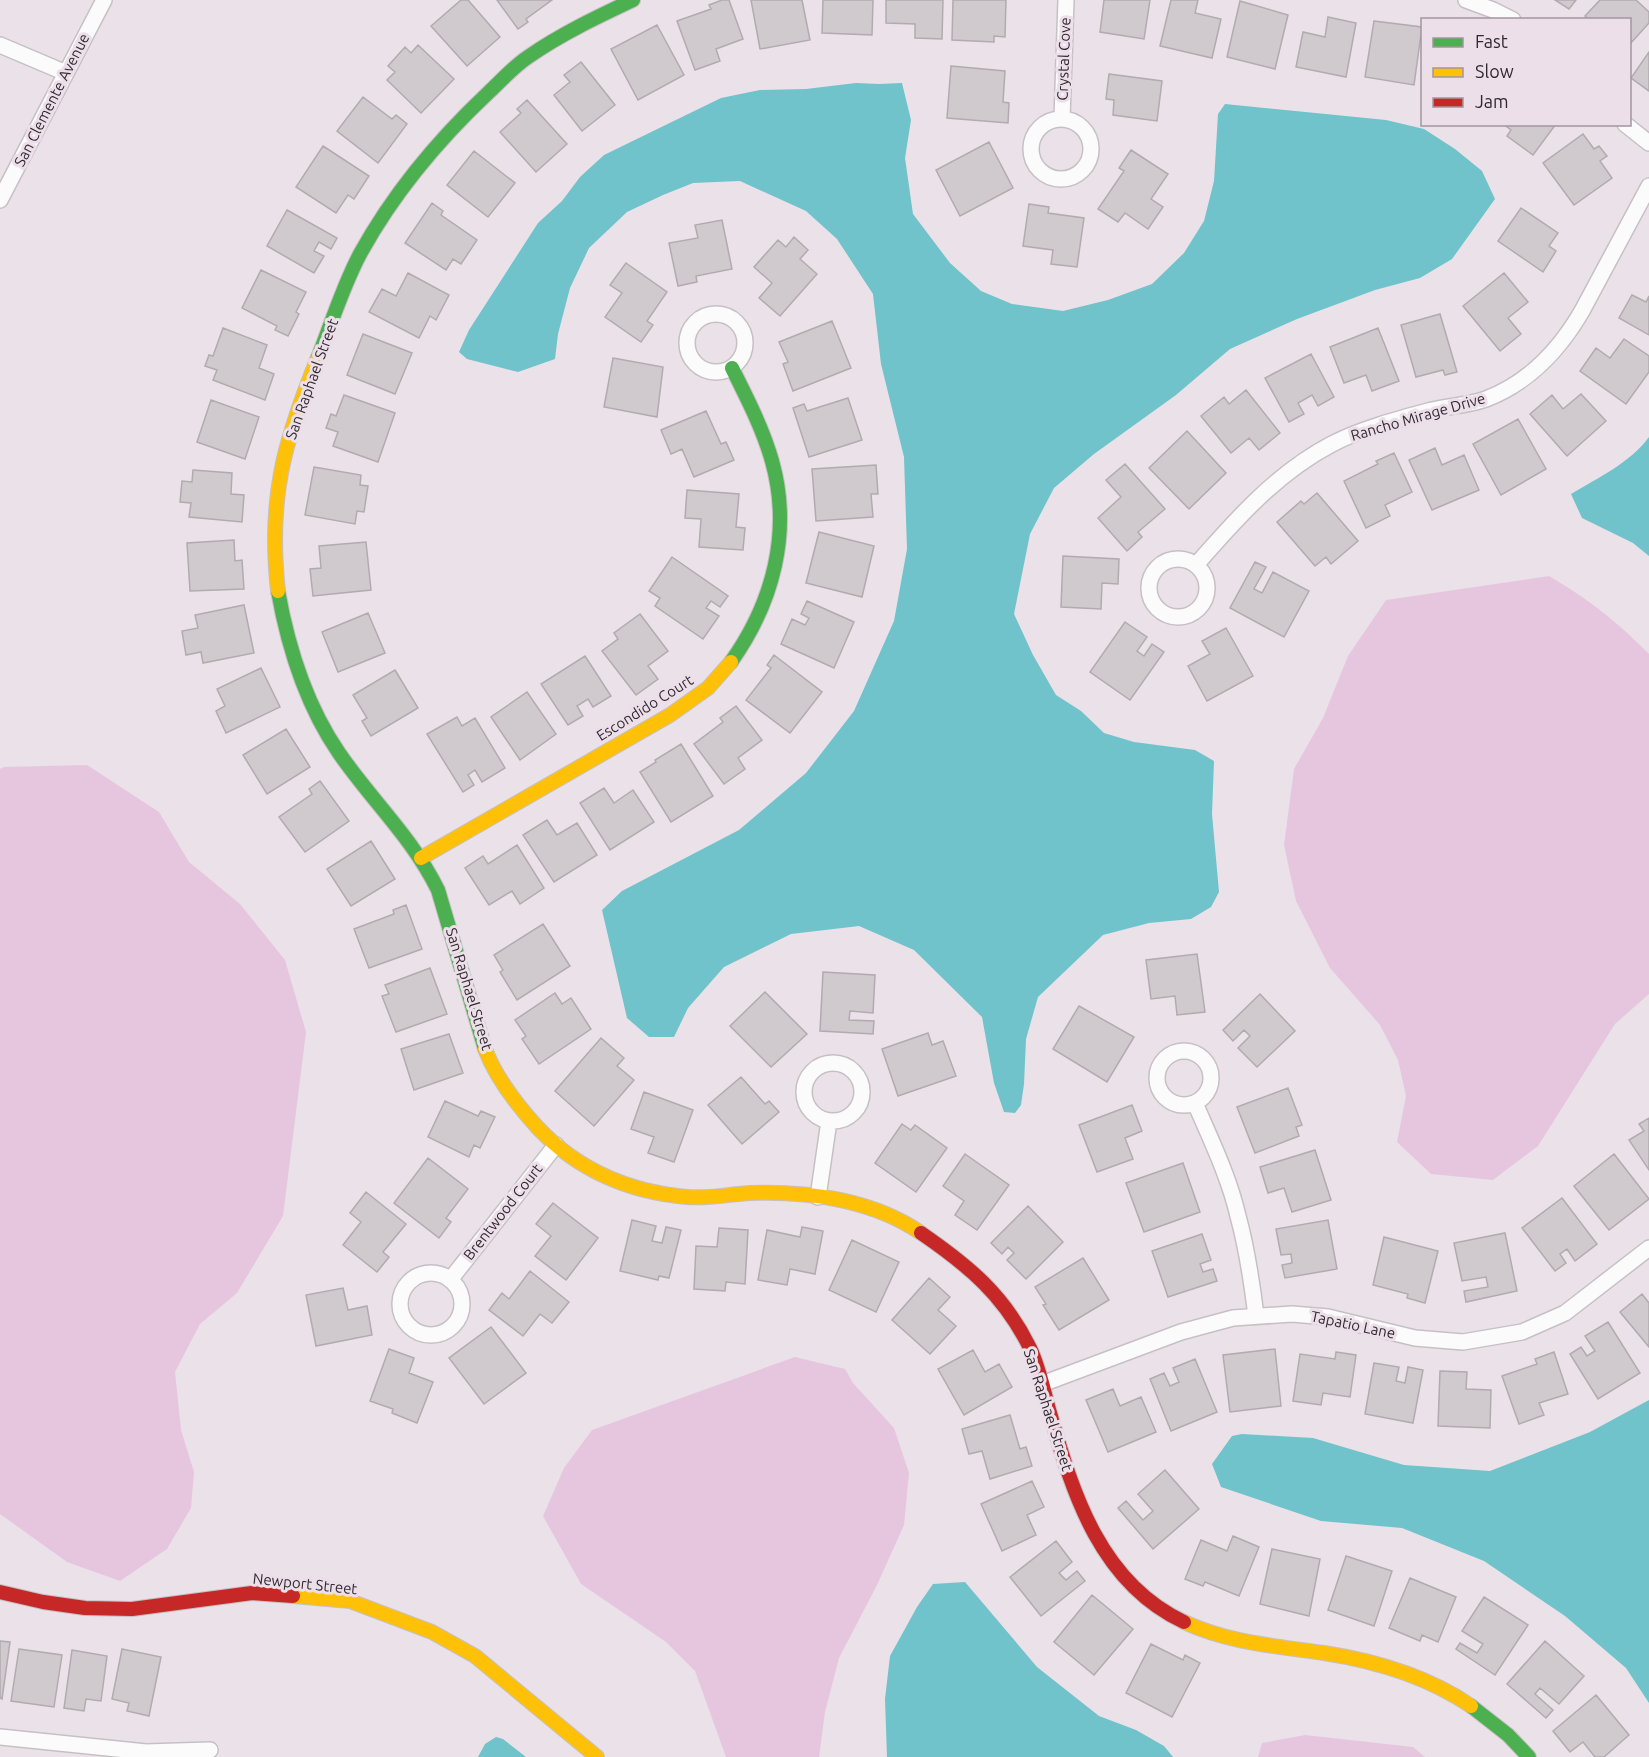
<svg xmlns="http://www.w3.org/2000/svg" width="1649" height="1757" font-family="Ubuntu,sans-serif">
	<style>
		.green { fill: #e6c6de }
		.water { fill: #70c2cb }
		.building { fill: #d0c9ce; stroke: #b1abb0; stroke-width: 1.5 }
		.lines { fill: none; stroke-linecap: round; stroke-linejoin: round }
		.street-casing { stroke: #c6c0c4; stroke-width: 18 }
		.fast-casing { stroke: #c6c0c4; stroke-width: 16 }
		.slow-casing { stroke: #c6c0c4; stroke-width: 16 }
		.jam-casing { stroke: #c6c0c4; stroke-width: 16 }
		.street { stroke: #fcfbfc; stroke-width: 15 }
		.fast { stroke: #4caf50; stroke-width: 14 }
		.slow { stroke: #ffc107; stroke-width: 14 }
		.jam { stroke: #c62828; stroke-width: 14 }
		.labels { text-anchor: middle; stroke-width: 6; stroke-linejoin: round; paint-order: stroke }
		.street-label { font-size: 15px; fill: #302a2e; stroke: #eddfe9 }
	</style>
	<rect width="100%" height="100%" fill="#eae2e8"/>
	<path class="green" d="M1549,576C1590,600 1616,621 1649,654V994L1615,1024L1538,1146L1493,1180L1431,1174L1397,1142L1406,1096L1398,1060L1380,1025L1330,968L1296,901L1284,845L1294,769L1323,718L1348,656L1386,600Z
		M87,765L159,812L189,862L240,904L285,960L306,1032L283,1216L237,1293L200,1324L175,1372L181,1430L194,1472L191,1508L167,1549L120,1581L67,1562L0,1514V769L4,767Z
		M795,1357L845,1369L853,1383L894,1428L909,1473L904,1525L877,1585L839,1658L825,1712L819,1757H726L695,1671L666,1642L581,1584L543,1516L564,1468L592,1430Z
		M1305,1735L1413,1747L1425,1757H1258L1262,1743Z"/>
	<path class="water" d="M856,83L879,84L902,83L911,120L905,158L913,214L950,263L981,291L1012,304L1063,311L1108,300L1152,284L1184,253L1204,221L1214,181L1218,114L1225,104L1386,120L1424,129L1455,149L1482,171L1495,199L1452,259L1420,278L1375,290L1297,319L1230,349L1176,395L1094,454L1054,488L1030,534L1014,614L1033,655L1056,695L1081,711L1104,733L1134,742L1195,750L1214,761L1212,814L1219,892L1211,907L1191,919L1149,923L1103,935L1038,997L1026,1039L1024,1084L1021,1105L1015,1113L1004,1112L994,1083L982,1017L914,950L859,926L791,934L724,967L688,1008L674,1037H649L627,1018L602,910L622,891L739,830L806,773L854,711L894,621L907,549L904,457L881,364L873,294L837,239L806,211L740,181L693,183L663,195L627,212L589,248L570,288L558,334L555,359L518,372L467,359L459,352L469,330L538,223L562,201L580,177L604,155L721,98L760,90L806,89Z
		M1649,437V556L1633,543L1582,518L1571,494C1598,478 1631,462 1649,437Z
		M1649,1400V1703L1626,1668L1565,1616L1484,1561L1402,1528L1321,1521L1221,1487L1212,1464L1232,1436L1242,1434L1313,1438L1404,1465L1490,1471L1590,1432Z
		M965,1582L1037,1667L1099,1716L1136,1730L1164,1746L1173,1757H887L885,1699L890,1656L917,1607L933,1584Z
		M496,1737L503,1739L526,1757H478L485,1744Z"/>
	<path class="building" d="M461,0H468L500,37L467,66L431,26Z
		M497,0H552L526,19L528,22L518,29Z
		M722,0H729L743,39L716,49L720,61L695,70L677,21L711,9L709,5Z
		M751,0H802L810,40L760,49Z
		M823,0H873L872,35L822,33Z
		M886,0H943L942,39L915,38V24L886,23Z
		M953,0H1006L1005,37L994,36V42L952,40Z
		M1104,0H1150L1144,39L1100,32Z
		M1171,0H1198L1195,13L1221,19L1212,58L1160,46Z
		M1555,0H1576L1569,9Z
		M1600,0H1636L1649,12V23L1630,44V20H1589L1585,16Z
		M1240,1L1288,15L1275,69L1227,57Z
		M1328,17L1356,23L1346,77L1296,67L1303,32L1325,37Z
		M1374,21L1422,27L1414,85L1365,77Z
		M657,25L684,75L638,100L611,49Z
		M418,45L454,79L421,113L387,80L395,72L388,66L405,47L411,53Z
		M1649,52V91L1631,78Z
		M581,62L615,105L582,131L554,95L570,82L564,75Z
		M951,66L1005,71L1003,102L1009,103L1008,123L947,118Z
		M1109,74L1162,81L1157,121L1113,115L1114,100L1106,99Z
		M363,97L392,119L396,115L407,124L378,163L337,131Z
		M527,100L567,144L536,172L500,132L521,113L517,109Z
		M1503,124H1556L1533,155L1507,136L1511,130Z
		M1583,134L1594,149L1599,146L1607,156L1600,161L1612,178L1574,205L1543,163Z
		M989,142L1013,188L960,216L936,170Z
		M323,146L369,176L354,199L348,195L336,213L296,187Z
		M1131,150L1168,174L1151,199L1163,207L1148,229L1125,213L1118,222L1098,209L1124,171L1119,168Z
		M474,151L515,183L488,217L447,185Z
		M432,203L443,211L441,215L477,240L461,264L453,259L446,270L405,243Z
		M1029,204L1049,207L1048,213L1084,218L1077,267L1051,264L1053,250L1023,246Z
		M1521,208L1558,233L1549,246L1556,251L1543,272L1498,241Z
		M287,210L337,238L331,249L319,242L314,251L324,256L314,273L267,246Z
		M722,220L732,269L696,276L697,282L678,286L669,243L698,238L695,225Z
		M794,237L808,250L800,259L817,274L780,316L759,298L772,283L754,267L778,240L786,247Z
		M626,263L667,292L647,321L653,325L641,342L605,317L622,293L610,285Z
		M261,270L306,292L296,312L299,314L288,336L275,330L277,326L242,308Z
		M408,273L449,295L436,320L430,316L419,338L369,312L382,289L396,296Z
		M1504,273L1528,302L1508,318L1521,334L1500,351L1463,306Z
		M1632,295L1646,302L1649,296V335L1619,318Z
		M1440,314L1457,372L1445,375L1443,370L1416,377L1401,325Z
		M832,321L851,368L793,391L783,364L788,362L779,342Z
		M223,328L267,345L259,368L274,374L265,400L213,380L217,370L205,366L209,355L213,356Z
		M1378,328L1399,381L1372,391L1366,375L1344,383L1330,347Z
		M363,334L412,353L395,394L347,375Z
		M1624,339L1649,356V372L1626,404L1580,371L1596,348L1610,358Z
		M1311,354L1334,397L1318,406L1312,395L1298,403L1304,414L1289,422L1265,378Z
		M613,358L663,367L657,417L604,407Z
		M1246,390L1280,433L1259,450L1249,438L1231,453L1201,416L1224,397L1229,404Z
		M1581,394L1606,421L1567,456L1530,414L1552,395L1563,409Z
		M344,395L395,413L378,462L333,446L338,432L326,428L331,414L336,416Z
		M848,398L862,440L809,457L793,408L804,404L807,411Z
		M211,400L259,417L245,459L197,442Z
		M706,411L721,444L726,442L734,460L694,477L682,449L671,454L661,430Z
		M1518,419L1546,469L1501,495L1473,444Z
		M1187,431L1226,473L1189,509L1149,468Z
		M1435,448L1442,465L1464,455L1479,490L1432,510L1409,460Z
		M1394,453L1412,492L1385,505L1390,516L1366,528L1344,481L1378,464L1376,461Z
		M1125,464L1165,509L1138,532L1142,537L1127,551L1098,518L1121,497L1106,480Z
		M876,465L878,494H871L873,517L816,521L812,469Z
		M314,467L361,475L360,485L368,486L364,512L357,511L355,524L305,515Z
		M193,470L232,473L231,494L244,495L242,522L189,517L191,503L180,502L182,481L192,482Z
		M687,490L739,494L736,527L745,528L743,550L699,547L701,519L685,518Z
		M1317,493L1358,541L1331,564L1326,557L1315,566L1277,522L1301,501L1304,504Z
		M819,532L874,546L862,597L806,583Z
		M234,540L235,561L242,560L244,589L190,591L187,543Z
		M366,542L371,590L313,596L310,569L321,568L319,546Z
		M1063,556L1119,559L1118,584L1102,583L1101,609L1061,607Z
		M672,557L728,596L720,607L711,601L706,608L719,616L703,639L655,606L660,598L649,591Z
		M1255,562L1266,567L1254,589L1262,593L1273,572L1309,591L1284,637L1230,608Z
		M807,601L854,622L834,668L781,644L792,619L805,625L809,618L801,614Z
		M244,605L254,653L203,663L201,652L186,655L182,631L198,628L195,615Z
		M368,613L385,653L338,672L322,632Z
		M640,614L668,651L648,666L658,679L636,695L602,651L618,639L614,633Z
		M1125,622L1147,637L1137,651L1144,656L1152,644L1164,652L1130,700L1090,672Z
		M1226,628L1253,676L1207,701L1188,666L1210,654L1202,641Z
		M774,655L822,692L790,733L746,700L771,668L767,665Z
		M585,656L611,696L593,707L588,699L577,706L583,716L568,725L541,684Z
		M261,668L280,707L226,733L216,711L225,706L217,689Z
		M395,670L418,708L371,736L362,721L367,718L353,695Z
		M527,692L556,734L520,760L491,717Z
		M736,706L762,740L738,758L745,769L724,784L694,744L723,722L720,718Z
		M457,717L462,726L475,718L505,768L482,782L475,770L468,775L474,785L463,792L427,734Z
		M286,729L310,767L267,794L243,755Z
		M681,744L713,796L671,822L640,772L656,762L655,760Z
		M320,781L349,821L305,852L279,817L312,794L309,789Z
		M604,788L614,803L633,790L654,822L610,850L580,803Z
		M547,820L557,835L577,823L597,855L554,882L523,835Z
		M371,841L395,879L351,906L327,869Z
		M517,845L544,888L520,904L512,891L489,905L465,868L483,856L488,864Z
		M406,905L422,949L369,968L354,929L394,914L393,910Z
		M543,924L570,966L517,1000L500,972L503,970L494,955Z
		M1197,954L1205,1012L1177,1015L1175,996L1151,999L1146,960Z
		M430,968L447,1014L396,1032L382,996L389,994L385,985Z
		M823,972L875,975L873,1013L850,1011L849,1020L874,1021L873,1034L820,1031Z
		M765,992L807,1034L771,1067L730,1026Z
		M555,993L562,1004L571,998L591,1029L539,1064L522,1039L526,1036L515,1020Z
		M1260,994L1295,1031L1257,1067L1238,1048L1250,1036L1244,1030L1233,1041L1223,1030Z
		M1079,1006L1134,1037L1107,1082L1053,1049Z
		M928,1033L932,1045L943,1041L956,1076L898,1096L882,1049Z
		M449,1034L463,1073L414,1090L401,1049Z
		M601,1038L624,1058L617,1066L634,1080L594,1126L555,1091Z
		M741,1077L765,1104L769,1101L779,1112L742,1144L708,1105Z
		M1288,1088L1302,1125L1296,1127L1299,1136L1255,1153L1237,1107Z
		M644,1092L693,1110L674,1162L648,1153L654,1137L631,1129Z
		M445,1101L478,1116L481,1111L495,1117L480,1148L474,1145L469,1157L428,1137Z
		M1132,1105L1142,1131L1125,1138L1133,1159L1097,1172L1079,1125Z
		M1649,1118V1170L1629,1140L1644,1131L1639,1124Z
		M902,1124L911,1130L915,1125L947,1148L916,1192L875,1163Z
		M1315,1150L1331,1200L1292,1212L1284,1188L1268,1193L1260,1167Z
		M965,1154L1009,1185L977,1230L955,1215L964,1201L943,1186Z
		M1614,1154L1649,1199L1609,1230L1574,1186Z
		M428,1158L468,1189L446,1218L451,1222L439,1238L394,1203Z
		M1183,1163L1200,1212L1144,1232L1126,1183Z
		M366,1192L406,1224L383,1252L389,1257L377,1272L343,1245L361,1222L350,1213Z
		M1562,1198L1597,1244L1575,1261L1567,1249L1560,1254L1566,1263L1555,1271L1522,1228Z
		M553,1203L598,1238L566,1280L535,1256L551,1236L536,1224Z
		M1028,1206L1063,1242L1026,1279L1007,1260L1014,1253L1008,1247L1002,1254L991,1243Z
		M632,1220L656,1226L652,1241L662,1243L666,1227L681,1230L669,1278L659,1276L658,1280L620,1271Z
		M1328,1220L1337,1269L1285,1278L1282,1265L1292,1263L1291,1254L1281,1255L1276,1229Z
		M802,1227L823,1231L815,1274L790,1269L787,1285L758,1280L767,1230L800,1237Z
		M719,1228L748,1230L745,1284L726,1282L725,1291L694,1289L696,1246L717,1247Z
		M1505,1233L1517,1291L1466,1302L1464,1291L1488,1287L1486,1277L1462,1281L1454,1243Z
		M1202,1234L1211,1260L1200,1264L1203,1272L1213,1269L1217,1281L1168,1297L1152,1251Z
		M1384,1237L1438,1251L1425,1303L1407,1298L1408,1294L1373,1285Z
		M852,1240L899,1262L876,1312L829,1290Z
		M1083,1258L1109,1300L1059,1330L1043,1305L1046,1304L1035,1287Z
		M530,1271L569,1302L552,1323L540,1314L523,1336L489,1310L502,1293L509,1299Z
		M929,1278L950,1297L938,1310L956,1326L930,1354L892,1320Z
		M343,1288L348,1310L367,1306L372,1335L316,1346L306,1295Z
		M1642,1294L1649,1303V1347L1620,1312Z
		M1608,1322L1640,1373L1598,1399L1570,1354L1581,1347L1587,1356L1595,1351L1585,1336Z
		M491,1327L526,1373L484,1404L449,1358Z
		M389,1349L414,1358L409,1373L433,1382L417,1423L392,1413L393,1409L370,1401Z
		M1275,1349L1281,1406L1230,1412L1223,1355Z
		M973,1350L985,1372L999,1364L1012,1387L964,1415L938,1369Z
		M1336,1352L1356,1355L1350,1397L1323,1393L1321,1405L1293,1401L1300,1354L1335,1359Z
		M1554,1352L1568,1394L1539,1403L1544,1415L1519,1424L1502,1376L1537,1364L1535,1359Z
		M1195,1359L1217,1412L1171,1431L1150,1379L1164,1373L1170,1386L1179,1382L1173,1368Z
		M1374,1363L1399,1367L1396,1381L1405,1383L1408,1367L1423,1370L1413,1423L1365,1414Z
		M1440,1371L1467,1372L1466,1389L1491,1390L1490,1428L1438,1426Z
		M1113,1389L1120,1406L1141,1397L1156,1432L1108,1452L1086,1400Z
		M1010,1415L1020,1449L1026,1447L1032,1466L990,1479L982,1451L969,1454L962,1429Z
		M1165,1470L1199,1509L1153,1549L1118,1508L1126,1501L1143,1520L1153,1511L1138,1494Z
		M1032,1481L1044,1507L1027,1515L1036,1535L1002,1551L981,1504Z
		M1233,1536L1259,1547L1239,1596L1205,1582L1203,1586L1185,1579L1201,1540L1227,1551Z
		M1056,1541L1072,1562L1059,1573L1066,1580L1077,1571L1085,1581L1041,1616L1010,1577Z
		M1272,1549L1320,1559L1309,1616L1260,1604Z
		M1346,1556L1392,1571L1374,1626L1328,1610Z
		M1410,1578L1456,1597L1438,1642L1422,1635L1420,1641L1389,1628Z
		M1092,1595L1133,1629L1094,1675L1054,1642Z
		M1484,1597L1528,1625L1495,1675L1456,1649L1460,1643L1477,1653L1483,1644L1462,1631Z
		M0,1641L10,1642L2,1699L0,1698Z
		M1545,1641L1584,1676L1559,1704L1540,1688L1535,1694L1553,1710L1546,1718L1507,1684Z
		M1151,1644L1183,1660L1185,1655L1200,1663L1172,1717L1126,1693Z
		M19,1649L62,1655L54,1707L11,1701Z
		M122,1649L161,1657L149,1716L127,1711L129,1703L112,1699Z
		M72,1650L107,1656L101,1701L86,1699L84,1711L64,1708Z
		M1596,1695L1629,1735L1604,1757H1595L1583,1742L1570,1752L1553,1731Z"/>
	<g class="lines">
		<g class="street-casing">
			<path id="street" d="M1466,0L1493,10L1513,20
				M0,45L66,73
				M1062,118L1066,0
				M1031 149a30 30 0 1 1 60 0a30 30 0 1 1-60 0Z
				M1625,124L1649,143
				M0,200L104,0
				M687 343a29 29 0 1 1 58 0a29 29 0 1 1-58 0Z
				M1149 588a29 29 0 1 1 58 0a29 29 0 1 1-58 0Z
				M1196,565C1236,519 1278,472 1332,444C1360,429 1402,418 1432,410C1450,406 1469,405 1486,399C1528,383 1560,349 1582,311L1649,186
				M1157 1078a27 27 0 1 1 54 0a27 27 0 1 1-54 0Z
				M804 1092a29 29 0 1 1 58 0a29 29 0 1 1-58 0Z
				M1195,1103C1211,1140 1229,1177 1238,1216C1247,1249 1252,1283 1256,1316
				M818,1197L829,1121
				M400 1304a31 31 0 1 1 62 0a31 31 0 1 1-62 0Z
				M450,1280L556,1145
				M1042,1384L1181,1332L1233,1318L1292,1314L1328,1317L1415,1338L1463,1342L1522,1332L1565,1313L1649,1248
				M0,1737L146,1752L210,1750"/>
		</g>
		<g class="fast-casing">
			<path id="fast" d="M317,360C331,325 342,288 360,254C393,194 437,141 488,93C501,81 513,67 528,57C561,34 597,17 633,0
				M278,591C288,647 306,705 339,753C372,801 412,837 438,890L485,1049
				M731,662C773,603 792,532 772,461C763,429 747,398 732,368
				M1471,1706L1508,1735L1529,1757"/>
		</g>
		<g class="slow-casing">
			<path id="slow" d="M278,591C268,500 283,444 317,360
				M421,858L670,715L708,688L731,662
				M485,1049C496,1078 517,1105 538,1128C578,1170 630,1192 687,1197C709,1199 730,1194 751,1193C809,1191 873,1200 921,1233
				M293,1596L350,1601L432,1632L475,1656L597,1757
				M1184,1622C1229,1643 1276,1646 1324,1653C1376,1661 1427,1676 1471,1706"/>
		</g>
		<g class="jam-casing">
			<path id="jam" d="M921,1233C969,1266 1004,1295 1030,1348C1040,1369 1044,1392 1050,1413C1073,1495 1101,1583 1184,1622
				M0,1592L43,1602L85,1608L132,1609L252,1593L293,1596"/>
		</g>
		<use href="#street" class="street"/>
		<use href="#fast" class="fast"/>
		<use href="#slow" class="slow"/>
		<use href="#jam" class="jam"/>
	</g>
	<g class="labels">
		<g class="street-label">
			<text transform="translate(1064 59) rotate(-88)" y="5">Crystal Cove</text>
			<text transform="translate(52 100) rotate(-63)" y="5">San Clemente Avenue</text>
			<text transform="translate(312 379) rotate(-70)" y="5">San Raphael Street</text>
			<text transform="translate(1418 417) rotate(-16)" y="5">Rancho Mirage Drive</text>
			<text transform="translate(645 708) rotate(-32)" y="5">Escondido Court</text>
			<text transform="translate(469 989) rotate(73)" y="5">San Raphael Street</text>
			<text transform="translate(503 1212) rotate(-52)" y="5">Brentwood Court</text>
			<text transform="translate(1353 1325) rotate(12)" y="5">Tapatio Lane</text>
			<text transform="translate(1048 1410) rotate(72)" y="5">San Raphael Street</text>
			<text transform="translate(305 1584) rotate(6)" y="5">Newport Street</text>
		</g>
	</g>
	<rect x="1421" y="18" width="210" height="108" fill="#eddfe9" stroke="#a1979e" stroke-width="1.5"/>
	<rect x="1433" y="38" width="30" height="9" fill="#4caf50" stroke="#a1979e" stroke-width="1.5"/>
	<text x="1475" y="48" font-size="18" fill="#302a2e">Fast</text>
	<rect x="1433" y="68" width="30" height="9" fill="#ffc107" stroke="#a1979e" stroke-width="1.5"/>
	<text x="1475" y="78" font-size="18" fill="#302a2e">Slow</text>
	<rect x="1433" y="98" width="30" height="9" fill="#c62828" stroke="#a1979e" stroke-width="1.5"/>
	<text x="1475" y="108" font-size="18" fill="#302a2e">Jam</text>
</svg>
